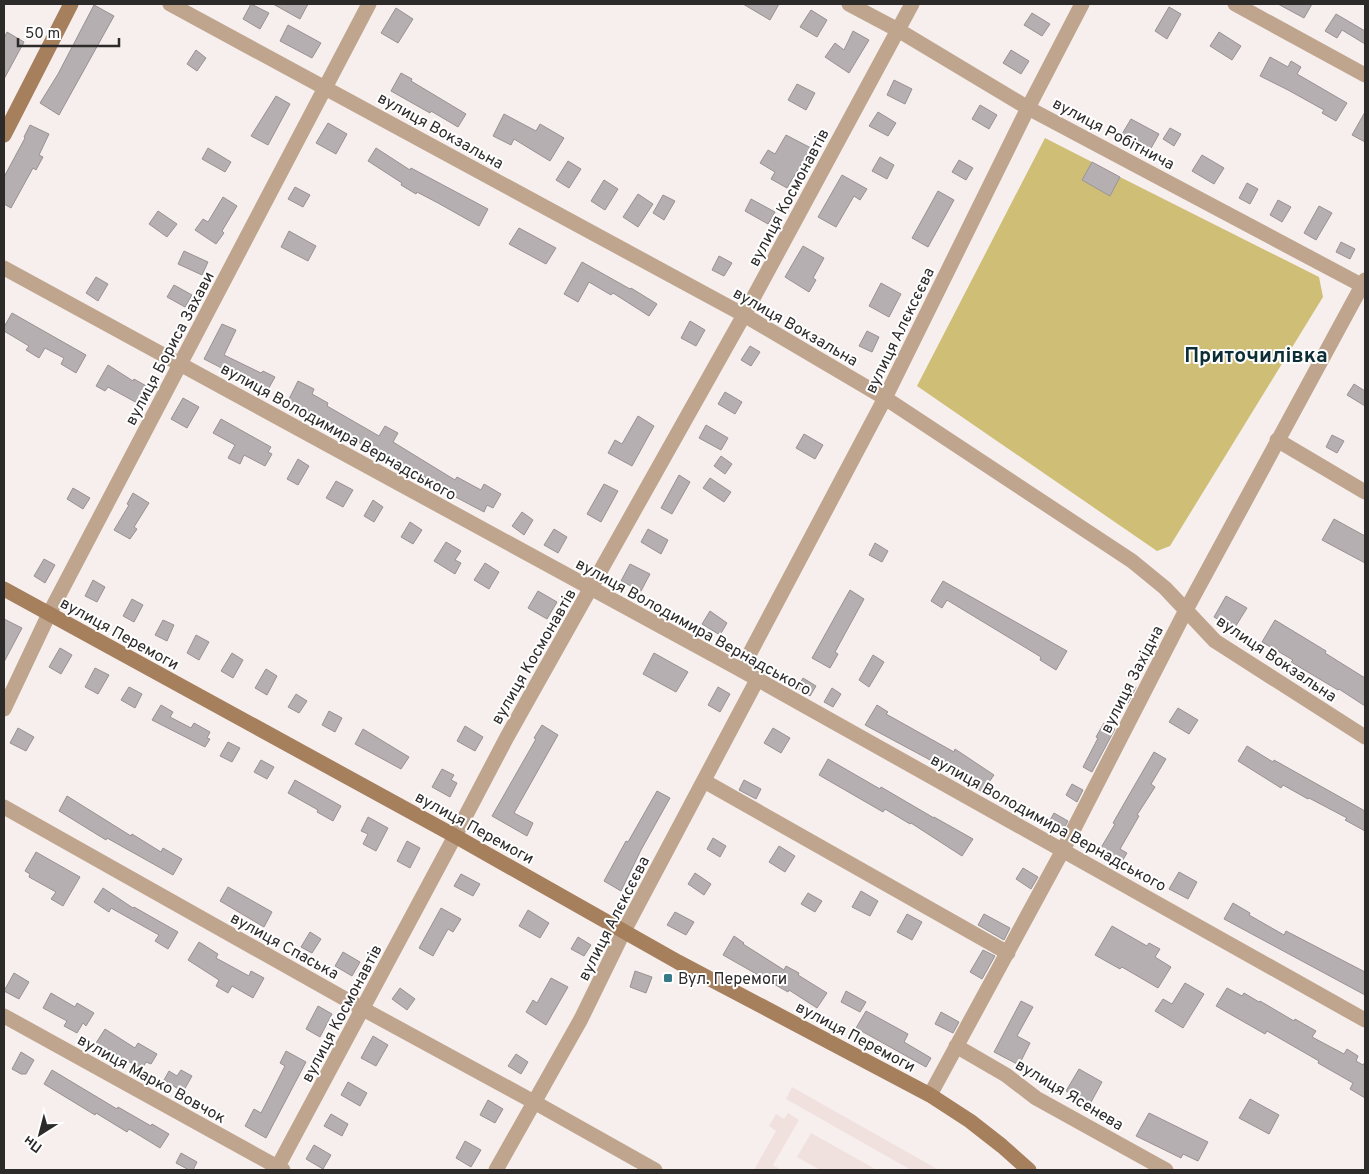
<svg xmlns="http://www.w3.org/2000/svg" width="1369" height="1174" font-family="Overpass,sans-serif">
	<style>
		.built { fill: #f1e1de }
		.green { fill: #cfbf76 }
		.building { fill: #b6afb1; stroke: #989294 }
		.lines { fill: none; stroke-linecap: round; stroke-linejoin: round }
		.street { stroke: #bfa58e; stroke-width: 15 }
		.secondary { stroke: #a67f5d; stroke-width: 15 }
		.poi-dot { fill: #367989; stroke: #fff; stroke-width: 2 }
		.labels { text-anchor: middle; stroke-width: 4; stroke-linejoin: round; paint-order: stroke }
		.street-label { font-size: 16px; fill: #2d2a2a; stroke: #fff }
		.poi-label { font-size: 16px; fill: #2d2a2a; stroke: #fff; text-anchor: start }
		.district-label { font-size: 21px; font-weight: bold; fill: #0e2e36; stroke: #fff }
	</style>
	<rect width="100%" height="100%" fill="#f7efee"/>
	<path class="built" d="M792,1087L939,1170H911L786,1099Z
		M788,1113L799,1120L773,1165L781,1170H754L776,1131L769,1126L776,1114L784,1119Z
		M811,1133L877,1170H820L797,1157Z"/>
	<path class="green" d="M1045,138L1092,162L1082,180L1110,196L1120,177L1319,277L1323,297L1170,546L1157,551L917,386Z"/>
	<path class="building" d="M251,4L269,13L260,29L243,19Z
		M273,4H308L300,19Z
		M743,4H779L770,20Z
		M1278,4H1312L1304,18Z
		M94,5L114,16L59,115L40,103L58,74Z
		M1169,7L1181,14L1167,39L1155,31Z
		M396,8L413,19L398,43L381,33Z
		M811,10L827,20L817,37L800,27Z
		M1032,13L1050,24L1042,36L1024,25Z
		M1336,14L1365,31V44L1342,30L1337,38L1325,31Z
		M288,25L321,43L312,58L280,41Z
		M853,31L869,40L849,73L825,57L835,43L844,50Z
		M7,32L24,42L4,79V38Z
		M1219,32L1241,46L1232,60L1210,46Z
		M196,50L206,58L197,71L187,64Z
		M1011,50L1029,61L1021,74L1003,63Z
		M1270,57L1288,67L1291,61L1301,67L1297,74L1347,103L1336,121L1322,113L1324,110L1288,90L1260,76Z
		M401,73L412,79L411,81L466,114L458,127L431,111L430,113L391,91Z
		M894,80L912,89L905,104L887,95Z
		M797,84L815,93L806,110L788,100Z
		M276,96L290,104L268,145L251,136Z
		M980,105L997,115L989,129L972,119Z
		M878,112L896,123L888,136L869,126Z
		M1365,112V142L1352,135Z
		M504,114L536,131L540,124L564,138L550,161L514,139L511,145L493,136Z
		M1131,119L1159,134L1150,150L1122,134Z
		M328,123L347,134L336,154L316,143Z
		M30,125L49,134L39,155L43,157L36,170L33,168L11,208L4,204V177L25,138L24,137Z
		M1170,128L1181,134L1174,146L1163,139Z
		M786,135L811,148L787,188L771,179L775,172L760,163L768,150L775,154Z
		M208,148L231,162L225,172L202,159Z
		M376,148L410,170L411,168L488,209L479,226L438,203L417,192L416,194L401,185L402,183L368,161Z
		M1202,155L1224,168L1214,184L1192,171Z
		M880,157L894,165L887,179L872,171Z
		M959,160L973,168L966,180L952,172Z
		M568,161L581,169L569,188L556,180Z
		M1092,162L1120,177L1110,196L1082,180Z
		M842,175L867,189L860,200L854,196L836,227L818,217Z
		M604,180L618,189L605,210L591,201Z
		M1247,183L1258,189L1250,204L1239,198Z
		M295,187L310,195L303,207L288,199Z
		M938,191L954,200L928,247L912,238Z
		M638,194L653,204L638,227L623,217Z
		M663,195L675,201L664,220L653,213Z
		M223,197L237,206L222,231L224,233L216,244L195,230L203,219L208,222Z
		M751,199L775,212L768,224L745,211Z
		M1278,200L1291,207L1282,222L1270,215Z
		M1319,206L1332,213L1316,240L1304,233Z
		M158,211L177,224L167,237L149,224Z
		M519,228L556,248L546,264L509,244Z
		M289,231L316,246L308,261L281,247Z
		M1341,242L1355,249L1350,259L1336,252Z
		M803,246L824,258L813,278L816,280L809,292L785,277Z
		M184,251L208,262L202,275L178,264Z
		M719,256L732,263L724,276L712,270Z
		M582,262L630,289L631,288L657,304L649,316L613,293L611,295L589,282L578,302L564,294Z
		M96,277L108,284L98,301L86,293Z
		M881,283L901,294L889,317L869,306Z
		M174,285L192,295L185,307L167,297Z
		M12,313L86,355L76,373L61,364L64,358L45,348L39,358L26,350L29,346L4,331V327Z
		M690,321L705,330L696,346L681,338Z
		M222,324L236,330L224,355L261,373L263,371L275,377L266,393L254,387L255,385L204,359Z
		M867,331L879,337L872,352L859,346Z
		M750,346L760,352L751,366L741,360Z
		M108,365L133,381L134,379L148,387L139,404L108,387L105,391L96,386Z
		M298,381L314,389L312,394L328,403L327,406L379,436L385,426L398,433L393,442L455,480L457,477L481,490L484,484L501,494L493,508L487,505L484,512L448,493L449,491L414,471L413,473L367,448L357,441L287,403Z
		M1354,384L1365,391V406L1347,395Z
		M725,392L742,402L735,414L718,404Z
		M183,398L199,407L187,428L171,419Z
		M638,416L654,426L632,466L608,453L615,440L622,444Z
		M221,419L271,447L268,452L272,454L265,466L244,455L240,464L228,458L235,445L213,433Z
		M706,425L728,438L721,450L699,438Z
		M804,434L823,445L815,459L796,448Z
		M1332,435L1344,441L1337,453L1326,447Z
		M721,456L732,464L725,474L714,466Z
		M298,459L309,466L298,485L287,479Z
		M679,475L690,482L672,514L661,508Z
		M710,478L731,492L724,502L703,488Z
		M336,481L353,490L343,507L326,498Z
		M604,484L618,491L601,522L587,514Z
		M73,488L90,498L83,509L67,499Z
		M133,493L149,503L134,527L137,529L130,539L114,530L129,505L127,504Z
		M373,500L383,507L374,522L364,516Z
		M522,512L533,520L524,535L512,526Z
		M1334,519L1365,536V563L1322,540Z
		M410,522L422,530L413,544L401,537Z
		M554,529L567,537L558,553L544,545Z
		M648,529L668,540L661,554L641,542Z
		M446,542L461,551L455,560L461,563L455,574L434,561Z
		M875,543L888,551L882,562L869,555Z
		M44,559L55,565L45,583L34,576Z
		M485,563L499,572L489,589L474,580Z
		M630,564L650,574L641,591L621,581Z
		M93,580L105,587L97,602L85,596Z
		M943,581L1067,651L1056,670L1040,660L1041,657L947,600L942,608L931,601Z
		M850,590L864,599L835,652L838,654L830,668L812,658Z
		M538,591L557,602L547,619L528,608Z
		M1226,596L1247,608L1234,629L1214,617Z
		M132,599L143,605L134,622L123,616Z
		M710,611L727,623L720,635L702,624Z
		M4,619L22,628L4,662Z
		M163,620L174,625L167,641L155,635Z
		M1275,620L1326,651L1325,653L1365,678V706L1339,689L1338,690L1291,662L1293,660L1262,642Z
		M196,635L209,642L199,660L187,653Z
		M60,648L72,655L61,674L49,667Z
		M232,653L243,660L233,678L221,671Z
		M654,653L688,672L676,692L643,674Z
		M873,655L884,662L869,687L859,680Z
		M95,668L109,675L98,694L85,687Z
		M266,669L277,676L267,695L255,688Z
		M803,678L816,686L810,696L797,688Z
		M1127,682L1136,687L1128,703L1118,697Z
		M129,687L142,694L135,708L121,700Z
		M718,687L730,694L720,712L708,705Z
		M832,688L841,694L833,707L824,702Z
		M296,694L307,701L299,713L288,707Z
		M161,705L173,712L170,717L191,728L194,723L210,732L207,738L210,739L205,747L152,720Z
		M877,705L888,712L886,714L954,752L955,749L994,775L982,792L945,768L865,725Z
		M1178,708L1198,720L1189,734L1169,722Z
		M329,711L342,718L335,732L322,725Z
		M1104,723L1115,729L1092,772L1083,767L1098,738L1096,737Z
		M542,725L558,735L514,813L533,823L527,836L492,816L536,739L534,738Z
		M465,726L483,737L475,751L457,741Z
		M18,728L34,737L26,751L10,743Z
		M773,728L790,738L781,753L764,743Z
		M363,729L409,757L401,769L355,744Z
		M228,742L240,748L232,762L220,756Z
		M1247,746L1273,762L1274,760L1365,811V831L1345,820L1347,818L1309,798L1308,799L1283,785L1281,788L1238,761Z
		M1154,752L1166,759L1151,784L1155,787L1137,815L1139,816L1120,849L1127,853L1121,863L1099,851L1115,824L1113,823L1129,795Z
		M828,759L880,789L881,787L934,818V817L973,839L962,856L911,823L910,824L885,809L883,812L819,775Z
		M261,760L274,767L267,779L254,772Z
		M442,769L454,775L451,780L457,783L450,797L432,787Z
		M295,780L341,806L333,821L317,812L318,810L288,793Z
		M744,780L761,789L756,799L739,790Z
		M1072,784L1083,790L1077,802L1066,795Z
		M657,791L670,798L641,850L621,891L604,881L626,841L628,842Z
		M67,796L131,836L132,834L161,852L163,848L182,859L173,875L107,838L106,840L59,811Z
		M1054,813L1068,821L1061,834L1047,826Z
		M368,817L388,828L376,851L363,844L368,834L361,831Z
		M713,838L726,846L720,857L707,849Z
		M407,841L420,848L410,868L397,861Z
		M779,846L795,856L785,872L769,862Z
		M36,852L80,877L63,906L51,899L56,892L29,877L30,874L25,871Z
		M1023,868L1038,877L1031,889L1016,879Z
		M1179,872L1197,882L1188,899L1169,889Z
		M695,873L711,884L704,895L688,884Z
		M461,874L480,884L473,896L454,886Z
		M228,887L272,912L264,927L220,901Z
		M103,888L133,908L134,907L178,932L168,949L155,941L159,935L111,908L109,912L94,902Z
		M861,891L878,901L870,916L852,907Z
		M808,893L822,901L815,912L801,904Z
		M1233,903L1250,913L1249,915L1284,935L1286,931L1365,972V995L1224,919Z
		M441,908L461,919L453,932L448,929L433,956L419,948Z
		M528,910L549,923L540,938L519,926Z
		M675,912L694,922L686,935L667,925Z
		M907,914L922,922L912,940L897,932Z
		M984,914L1010,928L1004,940L978,925Z
		M1112,926L1147,946L1149,943L1160,949L1155,957L1171,967L1158,988L1122,967L1120,969L1095,955Z
		M310,932L321,939L312,953L301,947Z
		M734,936L744,943L743,944L784,970L786,966L799,973L798,975L827,993L817,1008L789,990L788,992L723,955Z
		M578,937L591,945L584,956L571,949Z
		M199,942L218,954L216,958L249,976L251,971L264,978L253,998L232,986L228,993L216,986L219,980L188,960Z
		M983,950L995,956L982,979L970,972Z
		M343,952L360,962L352,976L335,966Z
		M635,971L652,977L646,993L630,987Z
		M14,973L29,982L19,999L4,991Z
		M551,978L568,987L546,1025L526,1012L533,1000L537,1003Z
		M1185,983L1204,994L1183,1028L1155,1011L1163,999L1172,1004Z
		M400,988L415,999L407,1010L392,999Z
		M1227,988L1242,996L1244,993L1259,1002L1260,1001L1294,1021L1295,1019L1316,1031L1312,1037L1344,1054L1347,1049L1358,1056L1356,1061L1363,1065L1365,1062V1098L1350,1089L1353,1083L1318,1063L1319,1061L1267,1031L1265,1034L1216,1006Z
		M846,991L866,1002L860,1012L841,1002Z
		M51,993L75,1007L77,1003L94,1013L86,1026L83,1023L77,1033L64,1026L67,1021L43,1008Z
		M1021,1001L1033,1007L1017,1036L1030,1043L1019,1065L994,1052Z
		M318,1006L332,1014L320,1037L306,1029Z
		M866,1011L908,1034L904,1042L931,1058L926,1067L856,1028Z
		M941,1012L959,1022L953,1033L935,1024Z
		M105,1029L135,1048L138,1043L157,1054L151,1064L146,1062L142,1069L96,1043Z
		M373,1036L388,1045L376,1066L361,1058Z
		M286,1051L306,1062L266,1138L245,1126L254,1109L261,1113L285,1066L280,1063Z
		M21,1052L34,1060L26,1074H21L12,1069Z
		M516,1054L528,1062L521,1074L508,1066Z
		M1079,1069L1102,1082L1090,1104L1066,1091Z
		M52,1070L117,1109L118,1107L151,1126L152,1124L169,1134L160,1148L129,1129L127,1132L96,1113L95,1115L44,1084Z
		M181,1070L192,1076L183,1092L164,1080L169,1071L177,1076Z
		M348,1082L367,1093L360,1106L341,1095Z
		M1250,1099L1279,1115L1269,1134L1239,1118Z
		M488,1100L503,1109L495,1123L480,1115Z
		M1149,1113L1208,1142L1198,1161L1183,1154L1181,1158L1136,1136Z
		M331,1114L348,1124L342,1136L324,1126Z
		M465,1141L481,1150L471,1167L456,1158Z
		M314,1145L331,1155L323,1169L306,1159Z
		M181,1153L197,1162L193,1170H189L176,1163Z"/>
	<g class="lines">
		<path class="street" d="M170,4L744,315L885,398L1132,561L1165,588L1215,641L1365,737
			M849,4L898,30L1028,108L1365,287
			M1235,4L1365,75
			M4,268L741,670L1365,1020
			M1277,440L1365,492
			M741,670L885,398L1028,108L1082,4
			M4,709L49,614L369,4
			M704,781L1008,953
			M4,807L363,1009L534,1102L655,1170
			M4,1016L283,1170
			M956,1046L1006,1075L1036,1098L1166,1170
			M930,1095L1063,850L1186,610L1365,280
			M276,1170L455,836L507,737L744,315L912,4
			M496,1170L581,1019L624,931L757,680"/>
		<path class="secondary" d="M4,135L71,4
			M4,589L455,836L678,962L930,1095L970,1121L1002,1146L1029,1170"/>
	</g>
	<rect class="poi-dot" x="663" y="973" width="10" height="10" rx="2.5"/>
	<g class="labels">
		<g class="street-label">
			<text transform="translate(441 130) rotate(29)" y="6">вулиця Вокзальна</text>
			<text transform="translate(1114 133) rotate(28)" y="6">вулиця Робітнича</text>
			<text transform="translate(788 197) rotate(-62)" y="6">вулиця Космонавтів</text>
			<text transform="translate(796 326) rotate(30)" y="6">вулиця Вокзальна</text>
			<text transform="translate(899 330) rotate(-64)" y="6">вулиця Алєксєєва</text>
			<text transform="translate(169 348) rotate(-62)" y="6">вулиця Бориса Захави</text>
			<text transform="translate(339 431) rotate(29)" y="6">вулиця Володимира Вернадського</text>
			<text transform="translate(694 626) rotate(29)" y="6">вулиця Володимира Вернадського</text>
			<text transform="translate(120 633) rotate(29)" y="6">вулиця Перемоги</text>
			<text transform="translate(533 656) rotate(-60)" y="6">вулиця Космонавтів</text>
			<text transform="translate(1277 658) rotate(34)" y="6">вулиця Вокзальна</text>
			<text transform="translate(1131 679) rotate(-63)" y="6">вулиця Західна</text>
			<text transform="translate(1049 822) rotate(29)" y="6">вулиця Володимира Вернадського</text>
			<text transform="translate(475 827) rotate(29)" y="6">вулиця Перемоги</text>
			<text transform="translate(613 918) rotate(-63)" y="6">вулиця Алєксєєва</text>
			<text transform="translate(285 945) rotate(29)" y="6">вулиця Спаська</text>
			<text transform="translate(341 1013) rotate(-62)" y="6">вулиця Космонавтів</text>
			<text transform="translate(856 1036) rotate(28)" y="6">вулиця Перемоги</text>
			<text transform="translate(152 1078) rotate(29)" y="6">вулиця Марко Вовчок</text>
			<text transform="translate(1070 1094) rotate(31)" y="6">вулиця Ясенева</text>
		</g>
		<g class="poi-label">
			<text x="678" y="984">Вул. Перемоги</text>
		</g>
		<g class="district-label">
			<text x="1256" y="362">Приточилівка</text>
		</g>
	</g>
	<rect width="1369" height="1174" fill="none" stroke="#2d2a2a" stroke-width="10"/>
	<g transform="translate(40 1134) rotate(216)" stroke="#ffffff" stroke-width="4" paint-order="stroke">
	<path d="M0-4L9 19L0 12L-9 19Z" fill="#2d2a2a"/>
	<text y="-8" font-size="14" font-weight="bold" text-anchor="middle" fill="#2d2a2a">Пн</text>
	</g>
	<path d="M18 38v8h101v-8" fill="none" stroke="#2d2a2a" stroke-width="2.5"/>
	<text x="25" y="38" font-size="15" fill="#2d2a2a" stroke="#ffffff" stroke-width="4" paint-order="stroke">50 m</text>
</svg>
